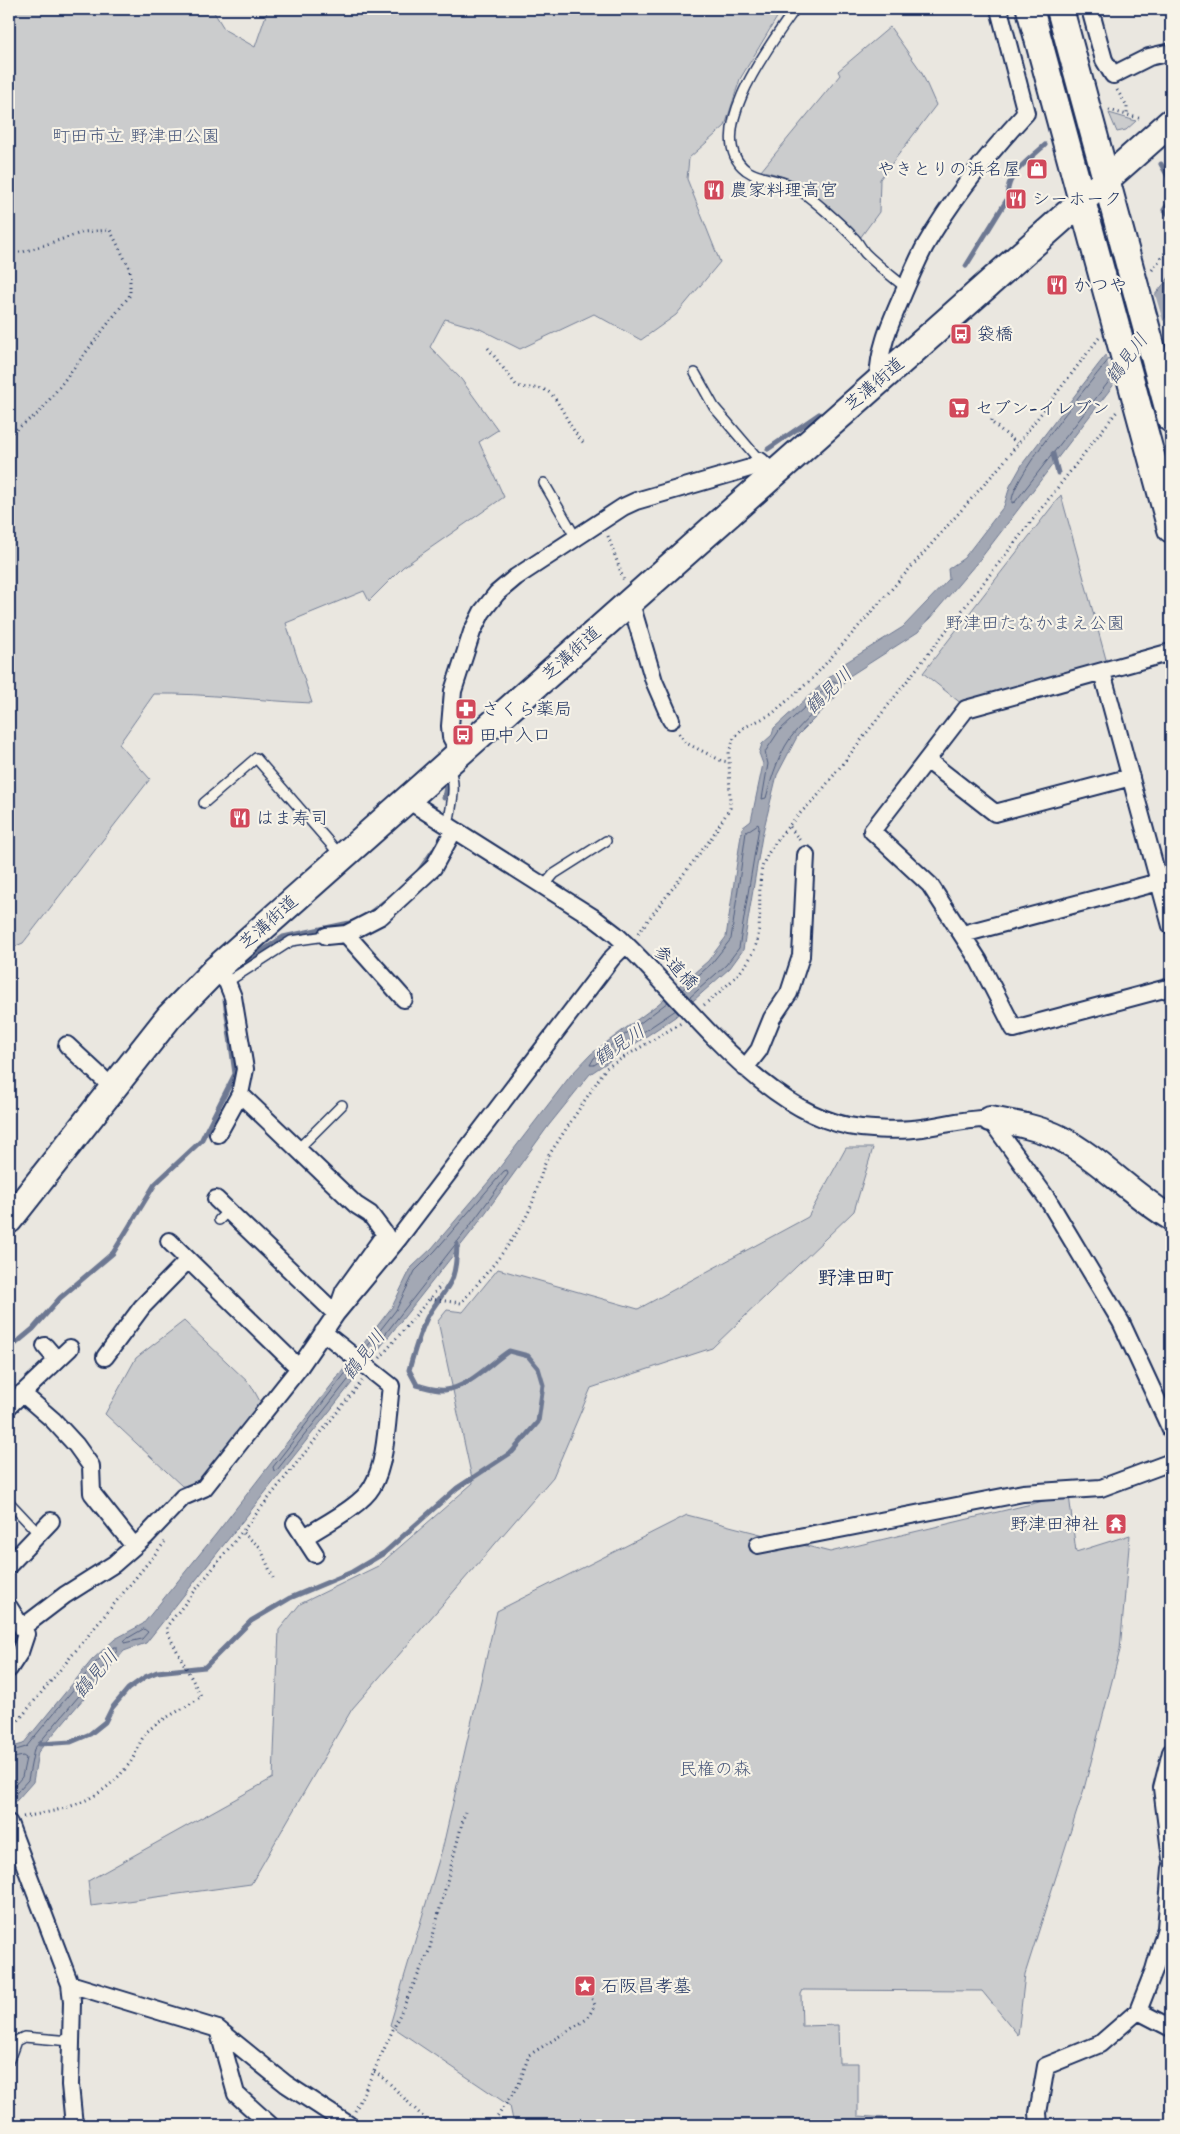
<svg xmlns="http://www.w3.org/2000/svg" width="1180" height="2134" font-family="'Shantell Sans','Klee One',sans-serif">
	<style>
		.green { fill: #cbcccd; stroke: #737e96 }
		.water { fill: #a3a8b4; stroke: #6d7892 }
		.pier { fill: #eae7e0 }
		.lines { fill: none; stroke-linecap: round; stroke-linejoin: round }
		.shore { stroke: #515f80; stroke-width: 1 }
		.stream { stroke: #6d7892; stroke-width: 5 }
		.lane-casing { stroke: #1b2f5e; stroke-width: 12 }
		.street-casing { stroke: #1b2f5e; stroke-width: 20 }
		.secondary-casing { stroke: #1b2f5e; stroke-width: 28 }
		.primary-casing { stroke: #1b2f5e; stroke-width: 30 }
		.path { stroke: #1b2f5e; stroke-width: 3; stroke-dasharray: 1 4; stroke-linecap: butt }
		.lane { stroke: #f7f3e8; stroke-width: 9 }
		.street { stroke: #f7f3e8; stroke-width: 16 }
		.secondary { stroke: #f7f3e8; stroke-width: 24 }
		.primary { stroke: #f7f3e8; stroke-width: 26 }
		.labels { text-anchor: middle; stroke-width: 4.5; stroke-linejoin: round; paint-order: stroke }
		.park-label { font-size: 18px; fill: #47567a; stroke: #f7f3e8 }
		.poi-label { font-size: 18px; fill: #1b2f5e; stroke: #f7f3e8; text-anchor: start }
		.street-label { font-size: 18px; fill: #1b2f5e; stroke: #f7f3e8 }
		.water-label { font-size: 19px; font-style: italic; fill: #445378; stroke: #f7f3e8 }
		.neighbourhood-label { font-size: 19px; font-weight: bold; fill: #1b2f5e; stroke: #f7f3e8 }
	</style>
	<rect width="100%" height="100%" fill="#eae7e0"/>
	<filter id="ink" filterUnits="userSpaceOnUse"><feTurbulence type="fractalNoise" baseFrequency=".02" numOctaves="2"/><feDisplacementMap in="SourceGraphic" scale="10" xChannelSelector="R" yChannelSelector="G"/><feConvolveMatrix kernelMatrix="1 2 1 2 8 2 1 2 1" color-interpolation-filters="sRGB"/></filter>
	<g filter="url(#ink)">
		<path class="green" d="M9,9H212L225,30L255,47L268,9H782L740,79L725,126L689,158L687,179L720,262L676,315L641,340L594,314L520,349L480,329L445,319L430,347L461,379L498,430L479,442L504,497L403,567L369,601L364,591L286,623L312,703C259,701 207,693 154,694L119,744L150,779L23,943L9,949Z
			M890,27L921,71L936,105L880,179L879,212L860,238C831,212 801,176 761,171L840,75L838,71Z
			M1109,113L1136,121L1126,130L1117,132Z
			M1061,495L1107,663L962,704L923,673Z
			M846,1148H873L854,1211L712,1348L591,1388L553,1477L352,1709L251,1884L91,1906L88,1881L273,1778L279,1630L300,1604L378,1566L473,1483L438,1321L447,1310L463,1312L498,1269L638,1309L808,1217Z
			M184,1321L251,1385L262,1405L196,1487L182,1486L105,1414L136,1358Z
			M1069,1495L1076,1552L1130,1535L1120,1650L1084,1789L1025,1974L1018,2035L982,1991L803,1990L801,1994L802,2026L838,2025L839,2063H858V2116L887,2118V2125H514L510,2106L390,2025L443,1846L497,1611L687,1515L830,1552Z"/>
		<path class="water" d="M1171,275V310L981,558L918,632L848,677L834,699L798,735L777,775L762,836L743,950L730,968L675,1017L590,1074L549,1125L473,1230L146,1643L124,1651L38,1752L33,1782L9,1809V1748L23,1744L92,1660L115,1639L143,1624L216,1534L392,1307L411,1268L432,1248L490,1180L571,1075L591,1054L657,1005L708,961L726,937L742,828L751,821L763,764L759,753L762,744L772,735L774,728L845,663L903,627L949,579L948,569L964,558L1004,506L1010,486L1023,463L1098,365Z"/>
		<path class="pier" d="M1154,291L1164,324L1114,387L1105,352Z"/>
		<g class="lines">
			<path class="shore" d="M1110,358C1092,380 1008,481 1012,503L1015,502L1114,375
				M834,681L838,683C827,702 810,715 796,731C780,749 772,776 766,798L762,799L768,764L765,752L779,731Z
				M682,990L711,964L731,939L746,832L758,824L759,827L739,948L726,965L689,998
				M668,1002L594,1058L590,1065H594L676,1010
				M363,1352L396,1310L415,1271L435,1251L504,1171L507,1170L508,1174L469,1227L368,1356
				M351,1366L273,1467L274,1471L277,1470L356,1370
				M144,1629L148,1632L142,1639L124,1643L125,1640Z
				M9,1752L26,1747L95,1663L114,1647H117V1651L34,1749L28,1780L9,1801
				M9,1759L23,1756L26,1758L22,1777L9,1792"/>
			<path class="stream" d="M1161,164L1171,182
				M1171,200L1164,210L1171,216
				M966,266L1008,198C1004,175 1029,160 1045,145
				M768,449L819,414
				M1053,454L1058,473
				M444,798L447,781
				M419,871L433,851
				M366,916L391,897
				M237,968L283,937L354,922
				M9,1349L33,1329L60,1298L113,1253L155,1184L201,1141L235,1074L225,1000
				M9,1625C17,1637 16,1642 9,1654
				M40,1744L71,1742L90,1734L105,1722L112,1708L128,1689L145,1677L157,1672L205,1667L251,1621L290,1598L352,1572L384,1553L457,1488L512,1452L538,1422L543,1385L538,1368L528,1356L509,1351C489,1364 470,1387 445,1390C437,1391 425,1387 417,1385L409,1370C414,1352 420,1330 429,1314C449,1283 456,1285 457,1244"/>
			<g class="lane-casing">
				<path id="lane" d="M795,9C772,42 701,135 746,170C761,181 781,178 796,188C810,196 842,225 854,238C858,242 861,248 865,253C878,266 893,277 906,288
					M695,373L714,407L760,461
					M544,483L576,538
					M204,803L256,758L341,856
					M448,826C451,805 458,785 448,766
					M543,887L554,874L606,841
					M227,982L291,941L326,936
					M297,1150L342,1105
					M219,1220L228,1211
					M9,1502L39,1534
					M9,2060L16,2041L24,2037L71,2041"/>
			</g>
			<g class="street-casing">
				<path id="street" d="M1090,9L1104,60L1113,75L1149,57L1171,52
					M878,380C879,347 890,324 903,294C910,278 917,261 925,246C953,197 988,154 1026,113L999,9
					M630,600L654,681L671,720
					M1171,652L966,709L872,831L930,885L979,961L1014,1029L1171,987
					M1102,672L1171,926
					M459,752L451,737L450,726L453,691L472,632L482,612L497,593L516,577L623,507L636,501L750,468L760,461L773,473
					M927,760L995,813L1131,777
					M406,799L594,918L615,934C684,996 763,1118 861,1128C881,1130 902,1131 922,1128C944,1125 967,1118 990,1119L1048,1200L1121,1322L1171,1430
					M346,934L404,999
					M963,934L1159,882
					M326,936L346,934L381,916L433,868L454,830
					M215,970L227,982L233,997L245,1069L240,1094L218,1134
					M67,1045L113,1088
					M745,1068L759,1050L772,1018L789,993L801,956L806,855
					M216,1199L336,1314L344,1291L385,1234L370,1214L356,1205L240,1094
					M169,1241L299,1368
					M45,1346L57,1360
					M105,1357L142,1307L188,1260
					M22,1393L53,1420L76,1445L91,1466L92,1493L134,1546
					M9,1406L70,1348
					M295,1523L315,1554
					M305,1537C323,1525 361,1506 372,1487C387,1462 387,1416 391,1386L323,1332
					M758,1545L1023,1493L1101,1488L1171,1462
					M9,1565L51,1521
					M9,1607L26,1634L20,1652L9,1669
					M23,1627L65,1595L114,1564L145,1537L183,1497L204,1488L299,1368L336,1314L399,1238L612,958L626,944
					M1171,1752L1162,1788L1171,1859
					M9,1823L70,1984L72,2001L70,2085L74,2125
					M70,1984L218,2029L286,2084L349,2125
					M1138,2011L1171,2028
					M218,2029L236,2094L270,2125
					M1039,2125L1038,2113L1046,2066L1100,2044L1138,2011L1154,1970L1166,1928L1171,1868"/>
			</g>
			<g class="secondary-casing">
				<path id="secondary" d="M990,1119C1013,1123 1038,1127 1060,1138C1100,1159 1132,1195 1171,1218"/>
			</g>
			<g class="primary-casing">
				<path id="primary" d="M1030,9L1171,529
					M1060,9L1171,419
					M9,1220L169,1017L215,970L1171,122"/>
			</g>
			<path class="path" d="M1117,90L1127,106V116
				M1109,110L1142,119
				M9,252H23L84,232L110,230L130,269V295L40,412L11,433L9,441
				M1152,270L1171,245
				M488,348L516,385C526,390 539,386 547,391C560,398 569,430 584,443
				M992,420L991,422L1018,444
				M608,536L624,581
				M679,733L686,743L722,761L729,762
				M790,827L801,842
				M638,933L710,840L730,808L729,752L734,738L743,728L772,714L813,678L1003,463L1099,338
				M704,1005C723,989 748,970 756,945C763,920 757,893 762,868C767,847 800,812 816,798L1118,410
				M430,1299L461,1303C485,1275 511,1246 528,1213C537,1195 539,1174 549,1155L606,1068L681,1023
				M380,1358L441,1285
				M243,1533L260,1547L273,1578
				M9,1732L165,1542
				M23,1817C69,1809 100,1802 130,1763C137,1753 140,1737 150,1729C165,1716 186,1709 201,1696L167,1632V1626L362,1381
				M374,2071L429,1951L465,1812
				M355,2111L374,2071L389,2083L431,2125
				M492,2125L519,2084L529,2055L587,2019L595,2005L589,1993"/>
			<use href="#lane" class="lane"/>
			<use href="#street" class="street"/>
			<use href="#secondary" class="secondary"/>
			<use href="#primary" class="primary"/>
		</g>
	</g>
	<defs>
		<g id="shop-square" transform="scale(1.125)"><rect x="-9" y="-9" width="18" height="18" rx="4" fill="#d1495b" stroke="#f7f3e8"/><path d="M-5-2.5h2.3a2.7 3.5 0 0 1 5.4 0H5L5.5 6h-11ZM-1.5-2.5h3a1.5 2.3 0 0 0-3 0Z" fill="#fff"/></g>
		<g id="restaurant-square" transform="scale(1.125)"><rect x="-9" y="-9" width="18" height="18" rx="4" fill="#d1495b" stroke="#f7f3e8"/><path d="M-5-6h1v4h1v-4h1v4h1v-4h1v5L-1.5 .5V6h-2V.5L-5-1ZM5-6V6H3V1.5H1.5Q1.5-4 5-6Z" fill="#fff"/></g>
		<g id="bus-square" transform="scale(1.125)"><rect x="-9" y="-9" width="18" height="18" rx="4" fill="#d1495b" stroke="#f7f3e8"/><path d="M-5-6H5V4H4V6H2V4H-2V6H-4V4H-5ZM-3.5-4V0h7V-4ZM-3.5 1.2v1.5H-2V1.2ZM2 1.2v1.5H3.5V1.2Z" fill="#fff"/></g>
		<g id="supermarket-square" transform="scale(1.125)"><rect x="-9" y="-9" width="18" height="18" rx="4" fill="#d1495b" stroke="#f7f3e8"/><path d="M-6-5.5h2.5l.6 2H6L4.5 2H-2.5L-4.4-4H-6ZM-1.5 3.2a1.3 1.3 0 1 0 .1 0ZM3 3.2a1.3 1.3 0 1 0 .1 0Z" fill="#fff"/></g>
		<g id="pharmacy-square" transform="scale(1.125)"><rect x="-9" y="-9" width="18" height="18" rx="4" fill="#d1495b" stroke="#f7f3e8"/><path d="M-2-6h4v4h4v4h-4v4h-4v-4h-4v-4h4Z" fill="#fff"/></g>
		<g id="temple-square" transform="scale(1.125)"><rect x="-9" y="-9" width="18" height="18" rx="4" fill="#d1495b" stroke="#f7f3e8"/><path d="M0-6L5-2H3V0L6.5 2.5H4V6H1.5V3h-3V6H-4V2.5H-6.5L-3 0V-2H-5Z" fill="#fff"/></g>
		<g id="sight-square" transform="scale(1.125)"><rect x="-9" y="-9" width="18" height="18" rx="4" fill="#d1495b" stroke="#f7f3e8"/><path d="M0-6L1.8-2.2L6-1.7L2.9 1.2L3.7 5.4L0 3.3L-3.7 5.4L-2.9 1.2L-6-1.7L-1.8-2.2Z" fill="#fff"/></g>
	</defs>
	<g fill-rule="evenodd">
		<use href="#shop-square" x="1037" y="169"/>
		<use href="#restaurant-square" x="714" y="190"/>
		<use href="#restaurant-square" x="1016" y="199"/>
		<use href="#restaurant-square" x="1057" y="285"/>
		<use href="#bus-square" x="961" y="334"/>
		<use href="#supermarket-square" x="959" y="408"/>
		<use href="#pharmacy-square" x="466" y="709"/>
		<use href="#bus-square" x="463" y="735"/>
		<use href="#restaurant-square" x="240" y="818"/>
		<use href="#temple-square" x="1116" y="1524"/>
		<use href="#sight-square" x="585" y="1986"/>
	</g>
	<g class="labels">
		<g class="park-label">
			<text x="136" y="142">町田市立 野津田公園</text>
			<text x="1035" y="629">野津田たなかまえ公園</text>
			<text x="715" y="1775">民権の森</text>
		</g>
		<g class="poi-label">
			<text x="1021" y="175" text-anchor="end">やきとりの浜名屋</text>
			<text x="730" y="196">農家料理高宮</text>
			<text x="1032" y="205">シーホーク</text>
			<text x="1073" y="291">かつや</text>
			<text x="977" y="340">袋橋</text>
			<text x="975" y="414">セブン-イレブン</text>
			<text x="482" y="715">さくら薬局</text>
			<text x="479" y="741">田中入口</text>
			<text x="256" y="824">はま寿司</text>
			<text x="1100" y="1530" text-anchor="end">野津田神社</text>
			<text x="601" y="1992">石阪昌孝墓</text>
		</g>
		<g class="street-label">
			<text transform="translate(874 384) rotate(-41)" y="6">芝溝街道</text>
			<text transform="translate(571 653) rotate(-42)" y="6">芝溝街道</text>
			<text transform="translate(268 922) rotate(-42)" y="6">芝溝街道</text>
			<text transform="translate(676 967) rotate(46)" y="6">参道橋</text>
		</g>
		<g class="water-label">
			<text transform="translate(1126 358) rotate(-53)" y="7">鶴見川</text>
			<text transform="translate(828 690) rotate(-44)" y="7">鶴見川</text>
			<text transform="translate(619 1044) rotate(-34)" y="7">鶴見川</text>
			<text transform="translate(363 1354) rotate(-52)" y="7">鶴見川</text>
			<text transform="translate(95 1673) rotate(-49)" y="7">鶴見川</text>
		</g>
		<g class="neighbourhood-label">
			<text x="856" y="1284">野津田町</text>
		</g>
	</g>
	<rect width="1180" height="2134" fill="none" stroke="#f7f3e8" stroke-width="30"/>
	<rect x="15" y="15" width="1150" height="2104" fill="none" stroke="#1b2f5e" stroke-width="2" filter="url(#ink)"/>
</svg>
